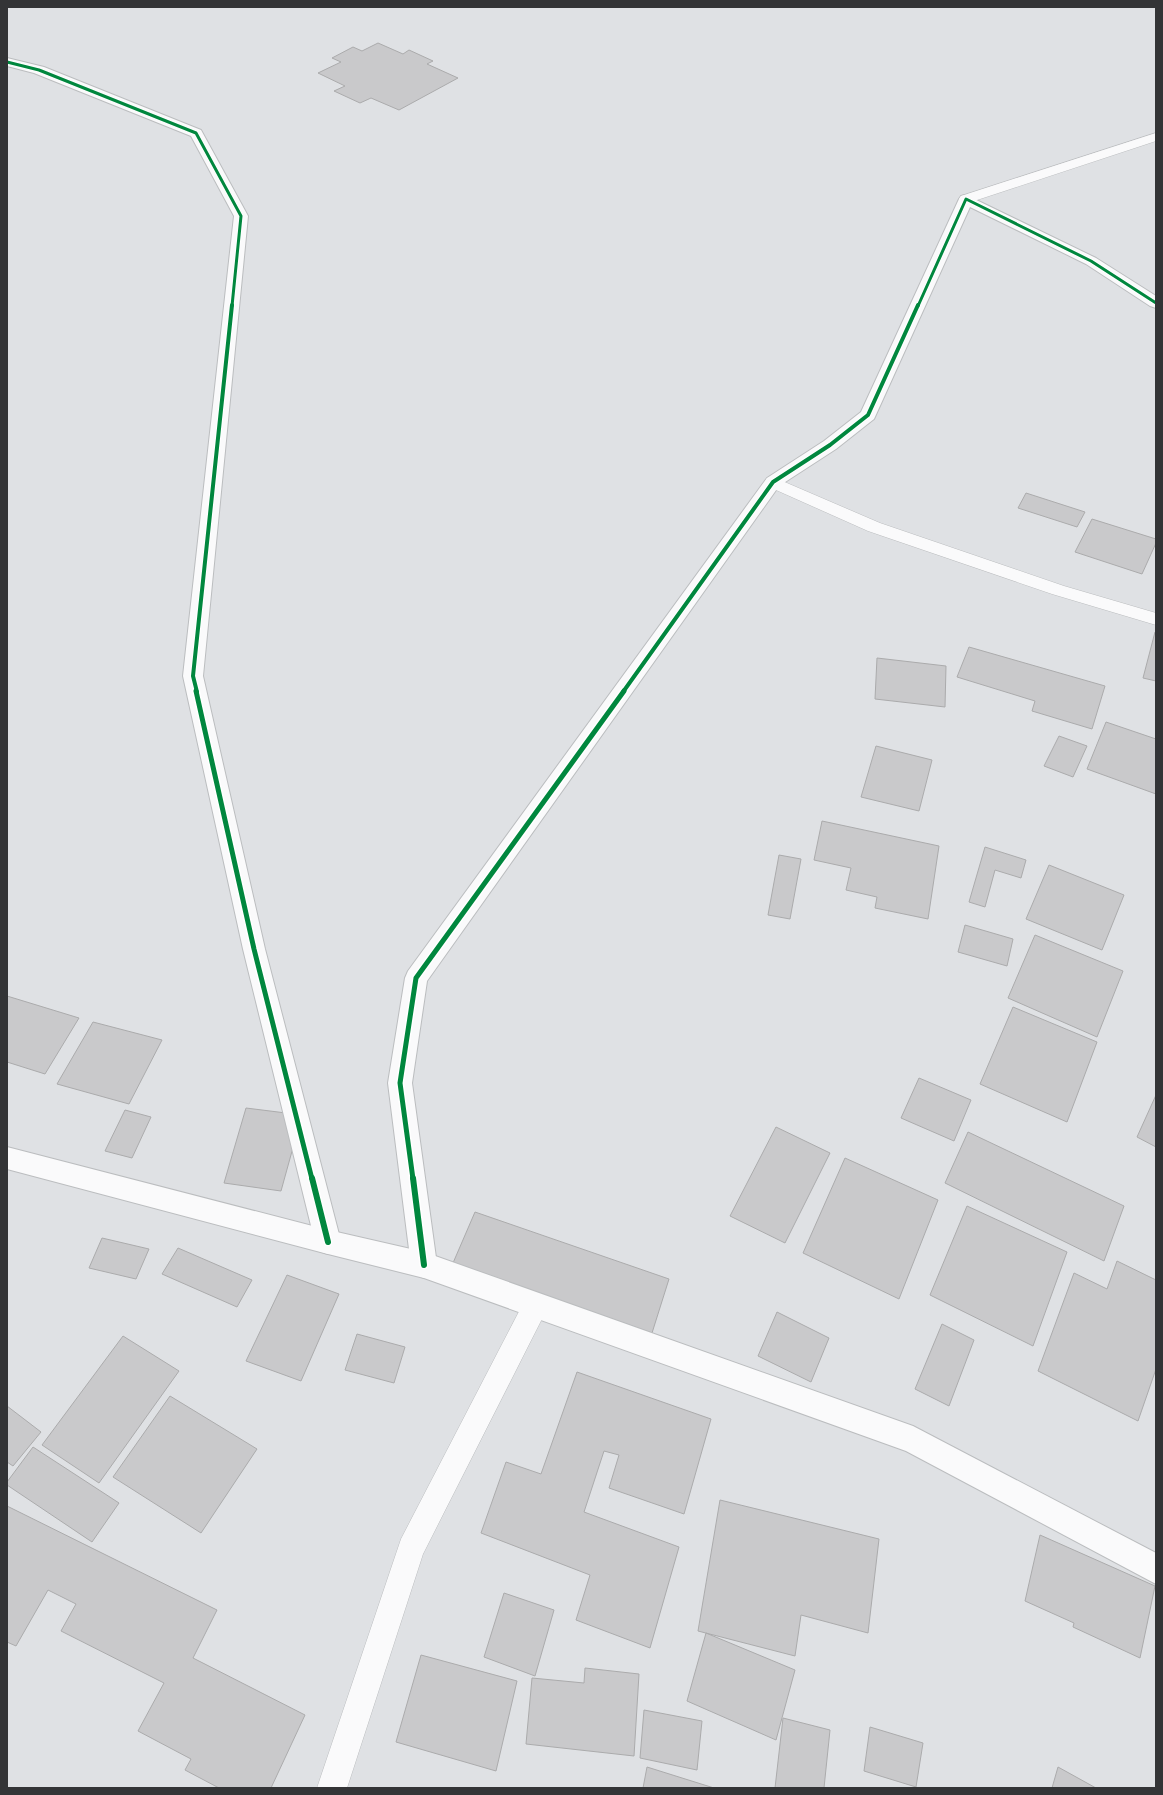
<svg xmlns="http://www.w3.org/2000/svg" width="1163" height="1795" font-family="'IBM Plex Serif',serif">
	<style>
		.building { fill: #c9c9cb; stroke: #ababac }
		.lines { fill: none; stroke-linecap: round; stroke-linejoin: round }
		.lane-casing { stroke: #bbbdbf; stroke-width: 1 }
		.street-casing { stroke: #bbbdbf; stroke-width: 2 }
		.secondary-casing { stroke: #bbbdbf; stroke-width: 2 }
		.lane { fill: #fafafb; fill-rule: evenodd }
		.street { fill: #fafafb; fill-rule: evenodd }
		.secondary { fill: #fafafb; fill-rule: evenodd }
		.cycleway-far3-casing { stroke: #fff; stroke-width: 4.5 }
		.cycleway-far2-casing { stroke: #fff; stroke-width: 6 }
		.cycleway-far1-casing { stroke: #fff; stroke-width: 8 }
		.cycleway-casing { stroke: #fff; stroke-width: 9 }
		.cycleway-far3 { stroke: #00873e; stroke-width: 3 }
		.cycleway-far2 { stroke: #00873e; stroke-width: 4 }
		.cycleway-far1 { stroke: #00873e; stroke-width: 5 }
		.cycleway { stroke: #00873e; stroke-width: 6 }
	</style>
	<rect width="100%" height="100%" fill="#dfe1e4"/>
	<path class="building" d="M378,43L403,54L409,50L433,61L427,64L458,78L399,110L371,98L360,103L334,91L345,86L318,73L341,62L332,58L353,47L362,51Z
		M1026,493L1085,512L1077,527L1018,508Z
		M1092,519L1156,539V543L1142,574L1075,552Z
		M1155,632H1156V681L1143,678Z
		M969,647L1105,686L1092,729L1032,711L1035,701L957,677Z
		M877,658L946,666L945,707L875,699Z
		M1106,722L1156,739V794L1087,769Z
		M1059,736L1087,746L1073,777L1044,766Z
		M876,746L932,760L919,811L861,797Z
		M822,821L939,846L928,919L875,908L877,897L846,890L851,868L814,860Z
		M985,847L1026,860L1021,878L995,870L985,907L969,902Z
		M779,855L801,859L790,919L768,915Z
		M1049,865L1124,895L1102,950L1026,919Z
		M965,925L1013,939L1007,966L958,952Z
		M1035,935L1123,971L1097,1037L1008,998Z
		M7,996L79,1018L45,1074L7,1062Z
		M1013,1007L1097,1042L1067,1122L980,1084Z
		M93,1022L162,1040L129,1104L57,1084Z
		M919,1078L971,1100L954,1141L901,1118Z
		M1156,1095V1147L1137,1137Z
		M246,1108L302,1115L281,1191L224,1183Z
		M125,1110L151,1117L132,1158L105,1151Z
		M776,1127L830,1153L785,1243L730,1216Z
		M968,1132L1124,1206L1104,1261L945,1183Z
		M845,1158L938,1200L899,1299L803,1253Z
		M967,1206L1067,1252L1033,1346L930,1295Z
		M475,1212L669,1279L652,1333L453,1263Z
		M102,1238L149,1249L136,1279L89,1268Z
		M178,1248L252,1280L237,1307L162,1274Z
		M1117,1261L1156,1280V1369L1138,1421L1038,1371L1074,1273L1107,1289Z
		M287,1275L339,1294L301,1381L246,1361Z
		M777,1312L829,1338L811,1382L758,1356Z
		M942,1324L974,1340L949,1406L915,1389Z
		M357,1334L405,1347L394,1383L345,1370Z
		M123,1336L179,1371L99,1483L42,1445Z
		M577,1372L711,1419L684,1514L609,1488L619,1455L604,1451L584,1512L679,1547L650,1648L576,1620L590,1575L481,1533L506,1462L541,1474Z
		M170,1396L257,1449L201,1533L113,1477Z
		M7,1406L41,1432L13,1466L7,1462Z
		M33,1447L119,1503L92,1542L7,1485V1482Z
		M720,1500L879,1539L868,1633L801,1615L795,1656L698,1631Z
		M7,1506L217,1610L193,1658L305,1715L271,1788H219L185,1770L191,1759L138,1731L164,1683L61,1631L76,1604L48,1590L16,1646L7,1642Z
		M1040,1535L1155,1586L1140,1658L1073,1627L1074,1623L1025,1601Z
		M504,1593L554,1610L535,1676L484,1657Z
		M706,1633L795,1670L776,1740L687,1701Z
		M421,1655L517,1681L496,1771L396,1742Z
		M585,1668L639,1674L634,1756L526,1744L532,1678L584,1683Z
		M644,1710L702,1721L697,1770L640,1758Z
		M783,1718L830,1730L824,1788H775Z
		M870,1727L923,1743L916,1787L864,1771Z
		M647,1767L714,1788H643Z
		M1058,1767L1096,1788H1052Z"/>
	<g class="lines">
		<g class="lane-casing">
			<path id="lane" d="M1156,133V141L971,202H961L959,199L961,196Z
				M773,477L880,523L1064,586L1156,613V625L1052,594L868,531L767,486L765,482L767,478Z
				M536,1293L545,1296L549,1305L423,1554L347,1788H317L401,1539L527,1296Z"/>
		</g>
		<g class="street-casing">
			<path id="street" d="M7,58L44,67L201,130L248,216L203,676L265,949L341,1242L337,1251L328,1254L319,1251L315,1242L243,949L183,676L234,216L191,136L34,73L7,66Z
				M966,195L1096,258L1156,296V308L1150,306L1086,264L970,207L874,419L836,449L779,486L427,981L412,1083L437,1265L433,1274L424,1278L415,1274L411,1265L388,1083L405,978L408,971L767,478L824,441L861,412L959,199L961,196Z"/>
		</g>
		<g class="secondary-casing">
			<path id="secondary" d="M7,1147L328,1230L424,1252L913,1426L1156,1553V1584L906,1451L424,1278L328,1254L7,1169Z"/>
		</g>
		<use href="#lane" class="lane"/>
		<use href="#street" class="street"/>
		<use href="#secondary" class="secondary"/>
		<g class="cycleway-far3-casing">
			<path id="cycleway-far3" d="M7,62L39,70L196,133L241,216L232,306
				M918,306L966,199L1091,261L1156,303"/>
		</g>
		<g class="cycleway-far2-casing">
			<path id="cycleway-far2" d="M197,692L193,676L232,305
				M623,692L773,482L830,445L868,415L918,305"/>
		</g>
		<g class="cycleway-far1-casing">
			<path id="cycleway-far1" d="M196,691L254,949L312,1179
				M413,1179L400,1083L416,978L624,691"/>
		</g>
		<g class="cycleway-casing">
			<path id="cycleway" d="M312,1178L328,1242
				M413,1178L424,1265"/>
		</g>
		<use href="#cycleway-far3" class="cycleway-far3"/>
		<use href="#cycleway-far2" class="cycleway-far2"/>
		<use href="#cycleway-far1" class="cycleway-far1"/>
		<use href="#cycleway" class="cycleway"/>
	</g>
	<rect width="1163" height="1795" fill="none" stroke="#333436" stroke-width="16"/>
</svg>
